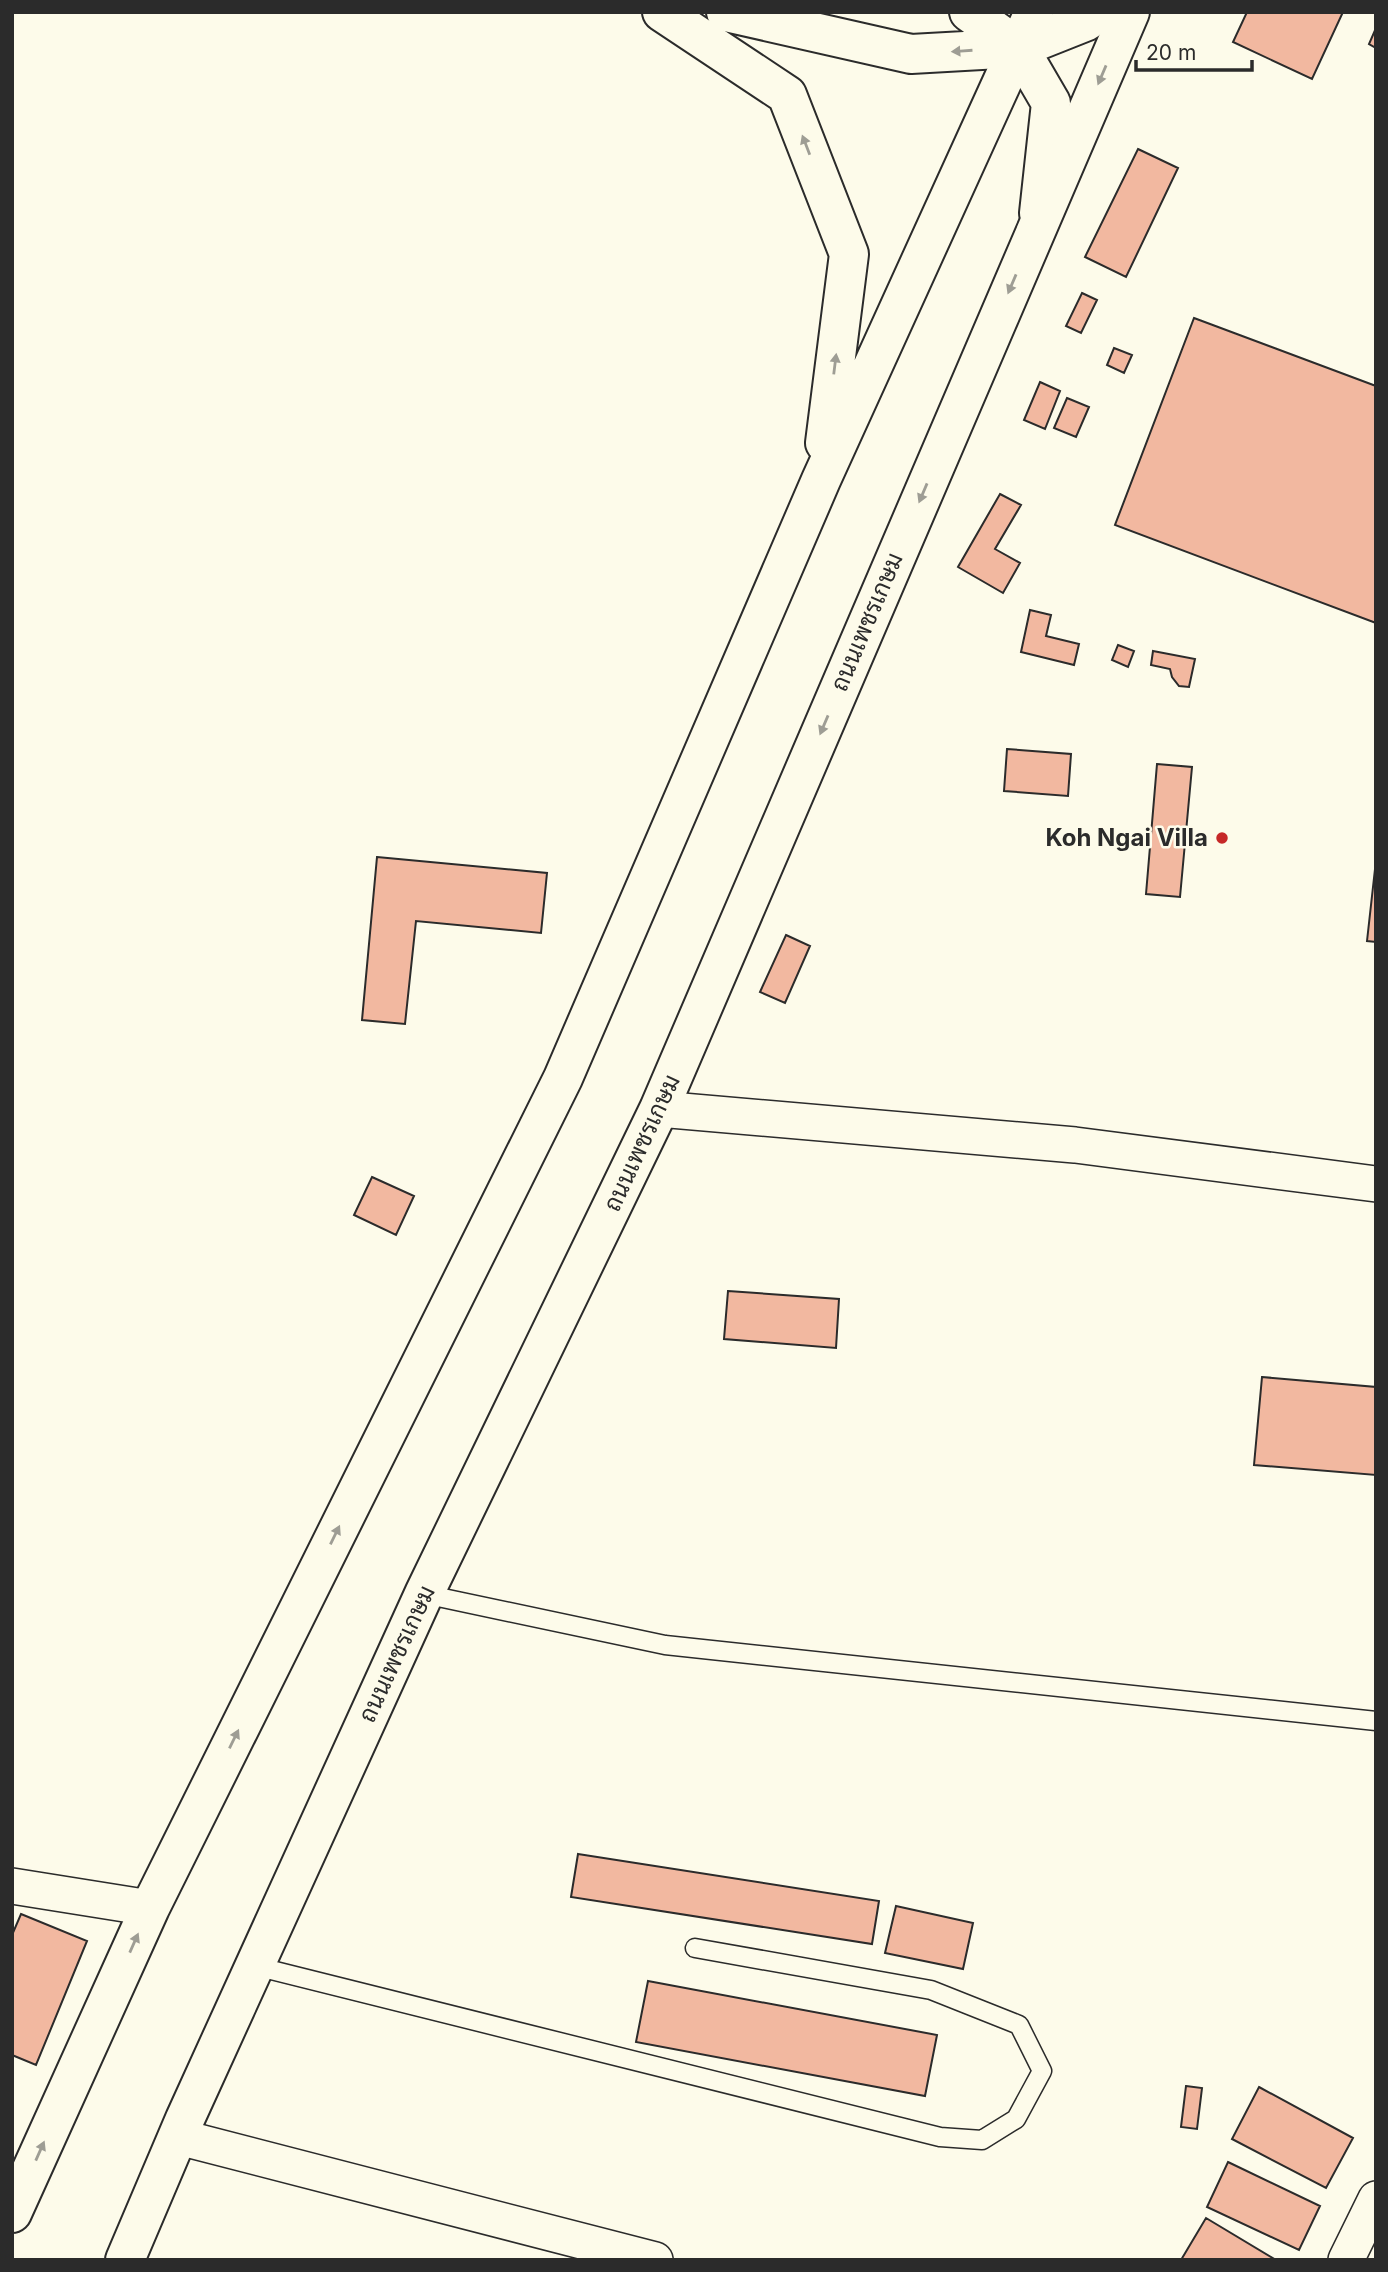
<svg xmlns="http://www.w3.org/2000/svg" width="1388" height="2272" font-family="Inter,Sarabun,sans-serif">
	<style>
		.building { fill: #f2b8a0; stroke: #2b2b2b; stroke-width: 2 }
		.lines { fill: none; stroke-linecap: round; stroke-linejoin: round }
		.lane-casing { stroke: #2b2b2b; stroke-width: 21 }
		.street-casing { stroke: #2b2b2b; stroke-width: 38 }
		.secondary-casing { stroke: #2b2b2b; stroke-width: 42 }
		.primary-casing { stroke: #2b2b2b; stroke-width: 42 }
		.lane { stroke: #fdfbea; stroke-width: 18 }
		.street { stroke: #fdfbea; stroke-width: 35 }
		.secondary { stroke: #fdfbea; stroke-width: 38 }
		.primary { stroke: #fdfbea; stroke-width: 38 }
		.oneway { fill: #9e9d94 }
		.poi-dot { fill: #c62828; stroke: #fdfbea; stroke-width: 2.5 }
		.labels { text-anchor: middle; stroke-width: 5; stroke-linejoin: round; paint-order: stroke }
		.street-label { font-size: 24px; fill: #2b2b2b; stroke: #fdfbea }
		.poi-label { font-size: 24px; font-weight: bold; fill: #2b2b2b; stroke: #fdfbea; text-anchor: end }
	</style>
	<rect width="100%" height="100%" fill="#fdfbea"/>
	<path class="building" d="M1247,12H1343L1312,79L1233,42Z
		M1376,28V48L1369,44Z
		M1138,149L1178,168L1126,277L1085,257Z
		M1082,293L1097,300L1081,333L1066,326Z
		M1194,318L1376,386V623L1115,525Z
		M1114,348L1132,355L1124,373L1107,365Z
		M1040,382L1060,391L1045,429L1024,420Z
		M1067,398L1089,407L1076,437L1054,428Z
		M1000,494L1021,505L995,549L1020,563L1003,593L958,567Z
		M1030,610L1051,615L1046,636L1079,644L1074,665L1021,652Z
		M1118,645L1134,651L1128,667L1112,660Z
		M1153,651L1195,659L1189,687L1179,686L1172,677L1170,669L1151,665Z
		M1007,749L1071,754L1068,796L1004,791Z
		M1157,764L1192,767L1180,897L1146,894Z
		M377,857L547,873L541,933L416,921L405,1024L362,1020Z
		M1376,860V942L1367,941Z
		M786,935L810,946L785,1003L760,992Z
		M372,1177L414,1196L396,1235L354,1215Z
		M728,1291L839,1299L836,1348L724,1339Z
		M1262,1377L1376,1387V1475L1254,1465Z
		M578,1854L879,1901L872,1944L571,1897Z
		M896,1906L973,1923L963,1969L885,1953Z
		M21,1914L87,1941L36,2065L12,2055V1935Z
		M648,1981L937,2035L925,2096L636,2042Z
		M1186,2086L1202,2088L1197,2129L1181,2127Z
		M1259,2087L1353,2138L1326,2188L1232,2139Z
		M1228,2162L1320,2206L1299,2250L1207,2207Z
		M1206,2218L1276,2260H1181Z"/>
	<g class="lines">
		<g class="lane-casing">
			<path id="lane" d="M424,1594L665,1645L1376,1721
				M255,1966L940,2137L982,2140L1016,2119L1042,2071L1019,2025L931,1990L695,1948"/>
		</g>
		<g class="street-casing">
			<path id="street" d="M659,1109L1075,1145L1376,1184
				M12,1886L150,1908
				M179,2137L655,2260
				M1346,2260L1376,2199"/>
		</g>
		<g class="secondary-casing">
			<path id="secondary" d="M726,12L911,54L1019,48L1087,21L1095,12
				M969,12L1019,48L1051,103L1039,213"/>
		</g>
		<g class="primary-casing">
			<path id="primary" d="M662,12L787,95L849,254L825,443
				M12,2213L150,1908L563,1078L821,480L1034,12
				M125,2260L185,2119L424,1594L659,1109L1130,12"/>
		</g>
		<use href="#lane" class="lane"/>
		<use href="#street" class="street"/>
		<use href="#secondary" class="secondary"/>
		<use href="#primary" class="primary"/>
	</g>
	<defs><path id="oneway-solid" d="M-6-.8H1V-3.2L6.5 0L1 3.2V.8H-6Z" transform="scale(1.75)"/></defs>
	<g class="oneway">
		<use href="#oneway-solid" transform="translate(962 51) rotate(176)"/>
		<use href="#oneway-solid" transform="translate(1102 75) rotate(113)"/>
		<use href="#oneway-solid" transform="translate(806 145) rotate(-111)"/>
		<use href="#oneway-solid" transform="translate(1012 284) rotate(113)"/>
		<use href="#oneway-solid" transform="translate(835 364) rotate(-83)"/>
		<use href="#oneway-solid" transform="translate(923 493) rotate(113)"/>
		<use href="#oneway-solid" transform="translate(824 725) rotate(113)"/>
		<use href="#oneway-solid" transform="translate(335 1535) rotate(-64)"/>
		<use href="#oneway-solid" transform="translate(234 1739) rotate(-64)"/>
		<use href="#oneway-solid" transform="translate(134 1943) rotate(-66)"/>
		<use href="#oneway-solid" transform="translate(40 2151) rotate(-66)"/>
	</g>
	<circle class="poi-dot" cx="1222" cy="838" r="7"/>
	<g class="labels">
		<g class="street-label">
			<text transform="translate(867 622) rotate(-67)" y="8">ถนนเพชรเกษม</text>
			<text transform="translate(642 1143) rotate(-65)" y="8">ถนนเพชรเกษม</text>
			<text transform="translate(397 1654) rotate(-65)" y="8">ถนนเพชรเกษม</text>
		</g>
		<g class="poi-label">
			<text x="1208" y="846">Koh Ngai Villa</text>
		</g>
	</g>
	<rect width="1388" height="2272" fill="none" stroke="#2b2b2b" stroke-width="28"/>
	<path d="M1136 60v10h116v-10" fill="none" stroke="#2b2b2b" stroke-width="3.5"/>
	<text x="1146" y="60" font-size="21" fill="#2b2b2b" stroke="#fdfbea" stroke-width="5" paint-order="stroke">20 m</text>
</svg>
